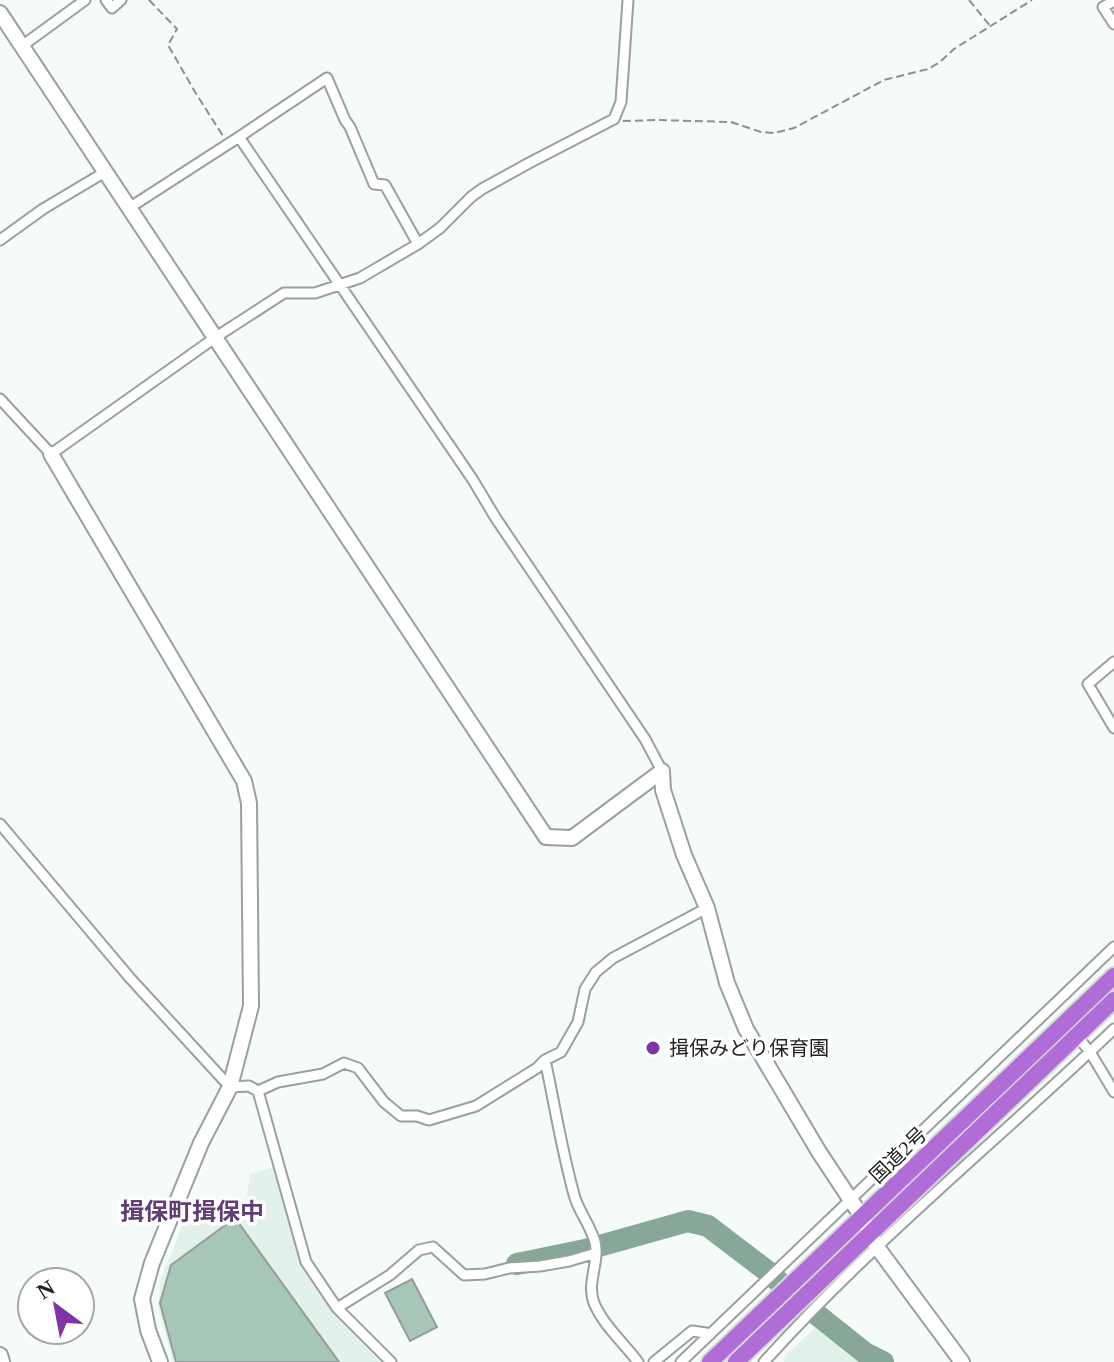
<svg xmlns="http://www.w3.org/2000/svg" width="1114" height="1362" font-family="'Times New Roman','Noto Sans JP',serif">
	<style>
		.built { fill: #e2f1ea }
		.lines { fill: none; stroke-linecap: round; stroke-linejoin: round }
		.river { stroke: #87a899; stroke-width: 22 }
		.building { fill: #a6c7b7; stroke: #969c99; stroke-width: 2 }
		.street-casing { stroke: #9aa09d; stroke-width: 13 }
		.secondary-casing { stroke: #9aa09d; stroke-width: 18 }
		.highway-casing { stroke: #d7d7d7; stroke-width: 20 }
		.path { stroke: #8c908e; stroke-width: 2; stroke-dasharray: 8 4; stroke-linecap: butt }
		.street { stroke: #fff; stroke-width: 9 }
		.secondary { stroke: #fff; stroke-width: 14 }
		.highway { stroke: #b06dd8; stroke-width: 16 }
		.poi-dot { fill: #7f35a7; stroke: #fff; stroke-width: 3 }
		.labels { text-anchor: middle; stroke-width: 7; stroke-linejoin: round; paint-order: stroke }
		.poi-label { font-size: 20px; fill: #202221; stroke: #fff; text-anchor: start }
		.street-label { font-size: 20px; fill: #202221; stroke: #fff }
		.quarter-label { font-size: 24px; font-weight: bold; fill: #623e78; stroke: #fff }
	</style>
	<rect width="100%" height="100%" fill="#f5fbf8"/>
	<path class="built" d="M275,1167L302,1268L335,1314L380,1362H173L158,1306L161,1279L194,1196L245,1207L250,1174Z
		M815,1328L872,1362H784L785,1356Z"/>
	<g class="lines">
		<path class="river" d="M517,1264L585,1250L688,1221L708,1226L767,1271L801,1302L865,1353L883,1362"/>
	</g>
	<path class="building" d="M235,1218L339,1362H176L160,1303L171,1265Z
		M412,1279L437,1327L410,1341L385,1293Z"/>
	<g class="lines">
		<g class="street-casing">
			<path id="street" d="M106,0L112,8L121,0
				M1114,1L1103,7L1114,24
				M22,46L85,0
				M239,137L473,480L495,517L645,739L662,771
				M129,208L239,137L327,78L345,120L350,127L374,184L385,185L418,244
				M0,240L43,209L105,172
				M0,399L51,454L216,337L284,293H315L360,278L418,244L440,228L471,197L482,189L529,163L614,119L621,102L628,0
				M1114,662L1088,684L1114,728
				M0,824L130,978L230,1087L249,1086L258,1091L306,1262L337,1308L391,1362
				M1077,1036L1090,1052L1114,1092
				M545,1060C555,1106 562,1153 575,1198C580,1213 591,1227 595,1242C600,1262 586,1283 594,1303C603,1325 624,1343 638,1362
				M258,1091L278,1082L323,1074L344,1063L358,1068L384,1102L401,1116H417L429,1120L476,1106L537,1068L545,1060L561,1052L578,1022L585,989L596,972L613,958L707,908
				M337,1308L390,1275L419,1250L433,1247L464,1275L485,1274L509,1268L540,1266L569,1261L596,1253
				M654,1362L692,1331L706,1333
				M681,1362L1114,947
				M764,1362C872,1242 998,1140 1114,1029"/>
		</g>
		<g class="secondary-casing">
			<path id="secondary" d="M0,13L546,837L572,838L662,771
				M51,454L244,781L249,803L251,1006L230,1087L201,1143L152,1263L142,1299L148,1330L160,1362
				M662,771L663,790L684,855L707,908L727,983L746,1029L819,1152L862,1217L877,1247L962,1362
				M0,1355L2,1362"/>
		</g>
		<g class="highway-casing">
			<path id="highway" d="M710,1362L1114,976
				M736,1362L1114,1000"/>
		</g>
		<path class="path" d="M149,0L177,29L168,45L195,92L223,136
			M969,0L991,27
			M623,121L657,120L731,122L761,132L774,133L794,128L884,80L928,69L940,62L954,49L1032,0"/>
		<use href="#street" class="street"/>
		<use href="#secondary" class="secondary"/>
		<use href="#highway" class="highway"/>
	</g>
	<circle class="poi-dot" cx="653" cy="1048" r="8"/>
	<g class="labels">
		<g class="poi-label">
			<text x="669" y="1055">揖保みどり保育園</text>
		</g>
		<g class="street-label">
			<text transform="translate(898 1155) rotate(-44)" y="7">国道2号</text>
		</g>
		<g class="quarter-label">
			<text x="192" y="1220">揖保町揖保中</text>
		</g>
	</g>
	<g transform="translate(56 1306) rotate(328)"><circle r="38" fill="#ffffff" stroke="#a6a7a6" stroke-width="2"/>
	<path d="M0-6L14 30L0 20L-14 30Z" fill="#7f35a7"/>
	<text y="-12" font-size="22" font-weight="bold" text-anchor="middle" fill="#202221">N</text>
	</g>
</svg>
